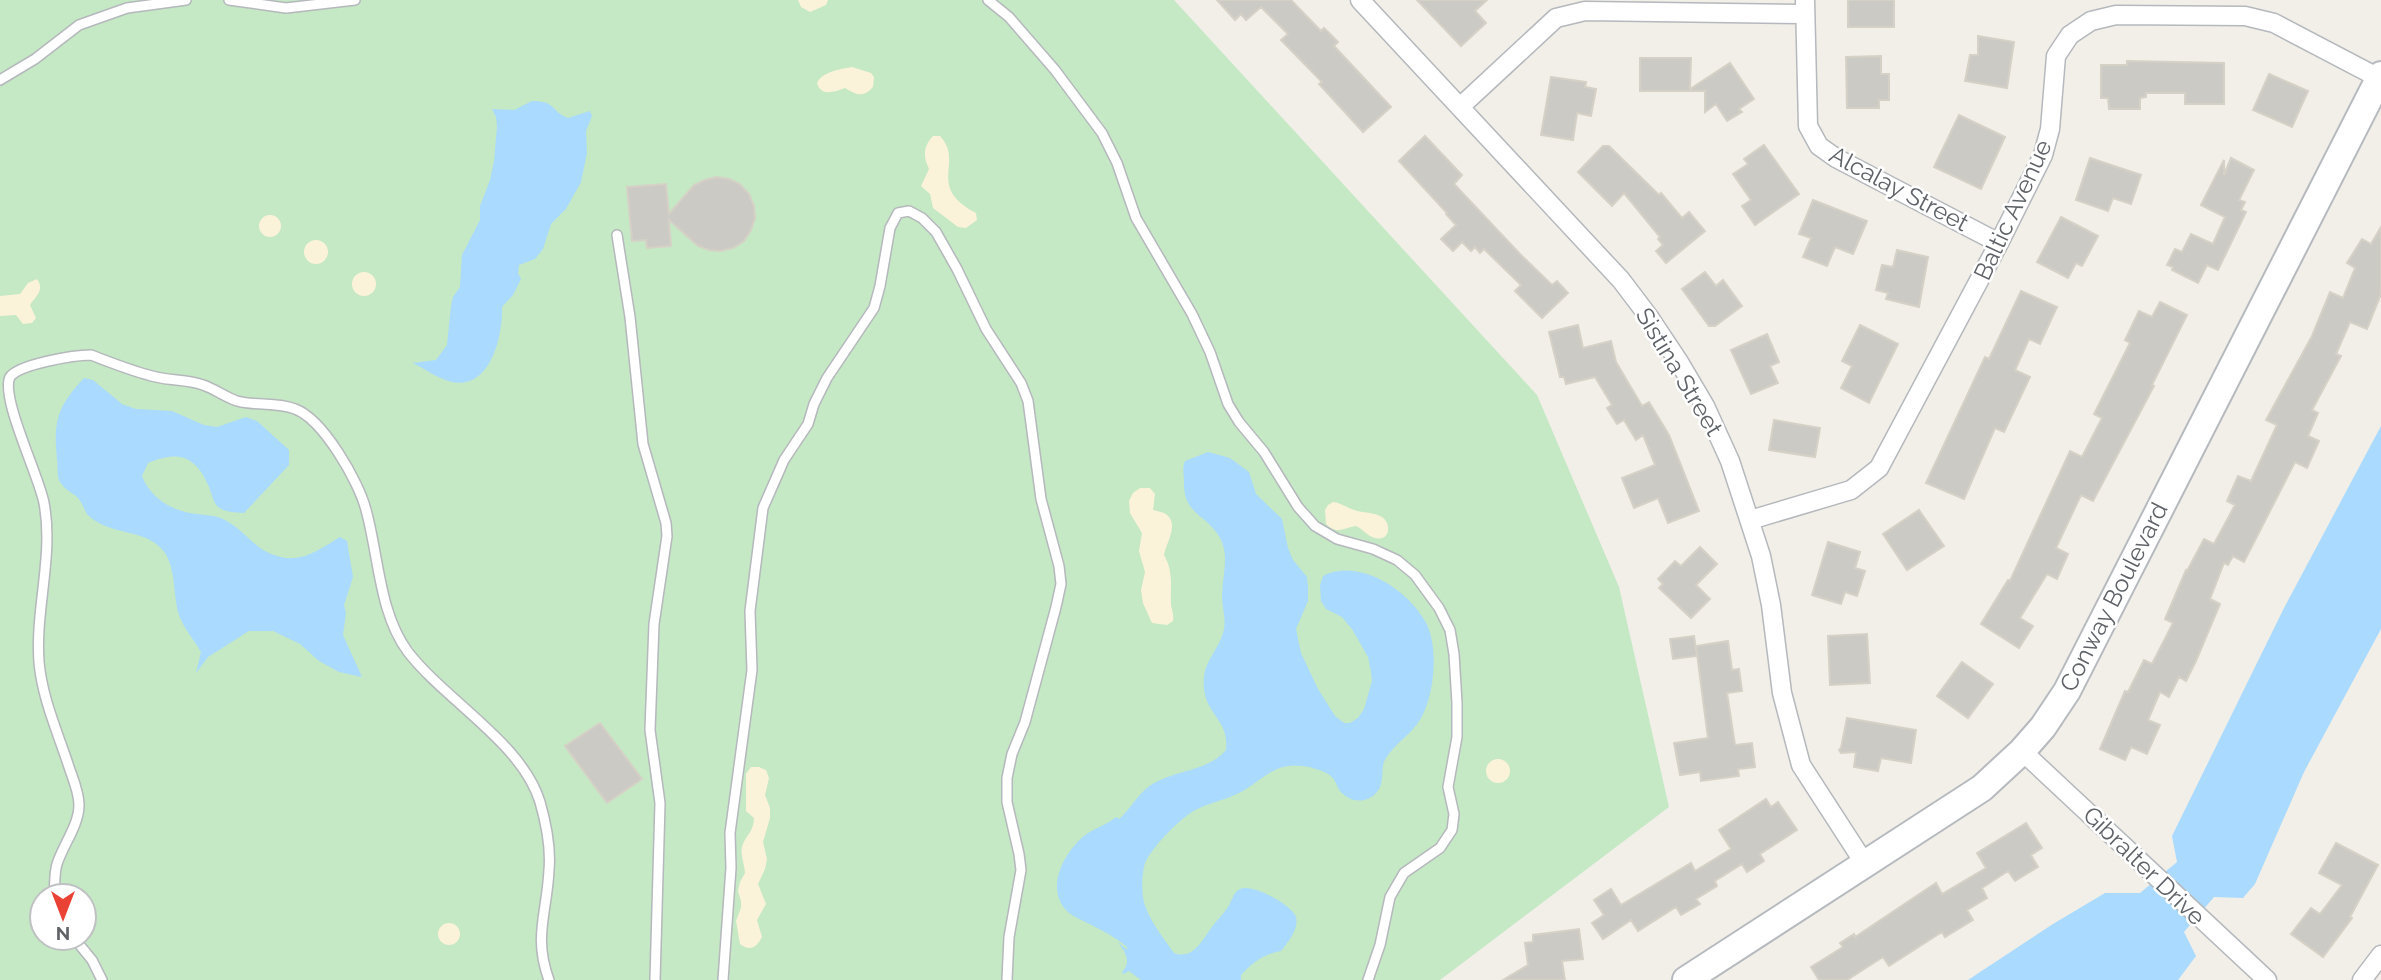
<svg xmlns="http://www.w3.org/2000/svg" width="2381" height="980" font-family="Raleway,sans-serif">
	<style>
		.green { fill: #c5e8c5; fill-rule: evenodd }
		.sand { fill: #fbf3d9 }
		.water { fill: #aadaff }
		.building { fill: #cccac5; stroke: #d6d1c6; stroke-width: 2 }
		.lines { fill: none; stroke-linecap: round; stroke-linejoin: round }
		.lane-casing { stroke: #b5b8bc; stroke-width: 12 }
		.street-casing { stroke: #b5b8bc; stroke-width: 21 }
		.secondary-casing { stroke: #b6babf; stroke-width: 30 }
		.lane { stroke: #fff; stroke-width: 9 }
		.street { stroke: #fff; stroke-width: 18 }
		.secondary { stroke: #fff; stroke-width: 26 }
		.labels { text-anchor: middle; stroke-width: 5; stroke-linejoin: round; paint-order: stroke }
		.street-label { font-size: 24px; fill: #5f6368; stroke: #fff }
	</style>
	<rect width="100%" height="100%" fill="#f1efe8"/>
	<path class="green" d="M0,0H1174L1537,395L1619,587L1669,807L1440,980H0ZM42,896H84V938H42Z"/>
	<path class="sand" d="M798,0H828L826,5L810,12L801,7Z
		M852,67L871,73L874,77L873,87C862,99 856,94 845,88C834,92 821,97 817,83C822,72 840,69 852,67Z
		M933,136H940C965,163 925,186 976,213L977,220L966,228L958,227L933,208L930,194L921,186L929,169C923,156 923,147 933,136Z
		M259 226a11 11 0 1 1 22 0a11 11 0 1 1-22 0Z
		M304 252a12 12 0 1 1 24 0a12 12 0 1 1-24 0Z
		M352 284a12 12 0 1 1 24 0a12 12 0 1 1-24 0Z
		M37,279C45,290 36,296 30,305L36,318L32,323L23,324L16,315L0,316V296L20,294L28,283Z
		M1140,488H1150L1155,494L1153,510C1157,511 1161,512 1164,513C1181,522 1166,543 1164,555C1174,573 1170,585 1171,605C1172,611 1174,614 1173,621L1167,625L1152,623L1143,603L1141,590L1145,572L1139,551L1142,533L1130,513L1129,501L1133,493Z
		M1333,502C1342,503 1347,508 1354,510C1363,513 1374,512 1382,517C1392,524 1390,542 1375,538C1367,536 1363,529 1356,526C1343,528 1337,535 1326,524L1325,510L1328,505Z
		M1486 771a12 12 0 1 1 24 0a12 12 0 1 1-24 0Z
		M751,767H759L766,770L769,778L765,795L770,808V818L763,842L767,859L765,869L758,884L766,904L757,920L762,937C757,947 750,952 740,944L736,921L741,908V901L738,891L740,882L745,873C745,865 739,853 743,844C748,833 753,832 754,818L746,811V774Z
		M438 934a11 11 0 1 1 22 0a11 11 0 1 1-22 0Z"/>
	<path class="water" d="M532,101C557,101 550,111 568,118L590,111L592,116L586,131L587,153L581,182L566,209L551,224L543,249L535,259L519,265L518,273L521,279L513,295L502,307C503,335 491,390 452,382C438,379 425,369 413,363L436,360L447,345L451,306L453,297L460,287L462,255L480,220V206L490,180L494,161L497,126L496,117L492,109L514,110Z
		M84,378L93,380L122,404L136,409L172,411L204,425L217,427L246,417L257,421L289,450V465L244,513C234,512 227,513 218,507C213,502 212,494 209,487C196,456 179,450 148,463L142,476C151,499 172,511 196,514C205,515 215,515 223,519C249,532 254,553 286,558C307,560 323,547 340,537L347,541L353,577L344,605L346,613L343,635L362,677L339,672L319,661L300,644L273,631H249L208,657L196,673L201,652C194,640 183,627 179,615C173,596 176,570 165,553C148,528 110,536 89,516C84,512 83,503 78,498C72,492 63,489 59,480C57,475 58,465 57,459C53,420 58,406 84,378Z
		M2381,426V629L2304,772L2255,884L2243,898L2214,897L2184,932L2196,956L2178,980H1968L2053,924L2105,893H2140L2177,862L2172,836L2284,608Z
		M1208,452L1230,458L1249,472L1256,494L1282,519L1288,548L1293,560L1307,577L1308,587V601L1296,629L1301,653L1318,689L1335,716L1344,723H1350L1358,718L1364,709L1372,681L1371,672L1368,657L1352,629L1342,617L1326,609L1321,601L1320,585L1323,576C1342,566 1365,571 1383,581C1400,590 1415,604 1425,621C1439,645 1435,694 1421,718C1412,734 1395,743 1386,758C1379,768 1386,781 1377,792C1367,804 1350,803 1340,791C1336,785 1335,778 1328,774C1321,770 1311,767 1303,766C1272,762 1262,782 1237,794C1222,801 1203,804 1189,814C1175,824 1153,847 1146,861C1141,871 1141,898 1146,908C1152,924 1164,939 1174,953C1194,961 1204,937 1214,924C1219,918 1224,913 1228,907C1232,901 1233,892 1240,889C1252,883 1292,905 1296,917C1299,929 1288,942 1281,951C1264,954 1253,962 1241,975V980H1141L1129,971L1124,974L1122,972C1132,962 1125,952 1118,942L1126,949L1128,948C1116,936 1091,925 1077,918C1041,899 1060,856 1084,836C1094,828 1107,825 1116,817L1119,819C1133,807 1138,792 1154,783C1177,770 1208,771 1226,750C1230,717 1200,714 1204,677C1205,661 1219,648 1223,633C1227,621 1222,608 1222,596C1222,577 1230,556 1220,538C1207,514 1183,515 1184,482C1184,474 1182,468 1185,461Z"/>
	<path class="building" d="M1217,0H1291L1321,31L1324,28L1338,42L1334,46L1391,107L1363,132L1319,84L1322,82L1281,40L1288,34L1261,7L1246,20L1241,14L1235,20Z
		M1417,0H1487L1475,11L1486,23L1461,46Z
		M1848,0H1894V27H1848Z
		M1978,36L2014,42L2007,88L1965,81L1970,55H1978Z
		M1881,56V74H1889V100H1879V108H1847L1846,57Z
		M1640,58H1691L1690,89L1730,63L1754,99L1739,109L1742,112L1727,121L1716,104L1705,112V91H1640Z
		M2127,61L2224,63V104H2185V93H2146V97L2140,98V109H2109L2108,98H2101V65H2127Z
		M2269,74L2308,91L2292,127L2253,110Z
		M1551,77L1586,82L1585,87L1596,89L1591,116L1577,113L1573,140L1541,135Z
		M1959,115L2005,137L1981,189L1934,167Z
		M1425,136L1462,175L1454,184L1520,254L1552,285L1557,281L1568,293L1542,318L1515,291L1521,285L1484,249L1480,253L1475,247L1471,251L1462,242L1453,251L1441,239L1456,225L1446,214L1447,213L1399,161Z
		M1764,145L1799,194L1755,225L1742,206L1751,200L1733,174L1748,164L1744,159Z
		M1603,146H1609L1659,195L1661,193L1682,218L1689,212L1705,231L1666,263L1656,251L1663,245L1658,239L1660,237L1624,193L1612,206L1578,172Z
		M2090,158L2141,175L2131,204L2113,198L2108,211L2076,200Z
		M2231,158L2254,170L2239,200L2245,202L2241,210L2246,212L2218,270L2207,265L2198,283L2172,270L2173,267L2167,265L2175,249L2182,252L2191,234L2213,244L2225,217L2201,205L2224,160V175Z
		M716,177L729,179L740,184L749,194L754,206L755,218L751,230L744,241L733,248L720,251L709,250L698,246L669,220L671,246L647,248L646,240L632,241L627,187L666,184L669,214L694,185L705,180Z
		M1813,200L1867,221L1853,254L1835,247L1827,266L1803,257L1811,238L1799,234Z
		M2061,217L2098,236L2082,266L2076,263L2068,278L2037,262Z
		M2381,227V294L2367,329L2350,322L2336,354L2341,356L2312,410L2318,413L2308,436L2319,441L2307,468L2295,462L2244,562L2233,556L2228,565L2224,563L2210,599L2220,604L2196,661L2186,681L2179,677L2169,697L2160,692L2148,720L2160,725L2147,754L2131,747L2125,760L2100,749L2125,691L2128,692L2144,660L2152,664L2173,623L2165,619L2186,570L2187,571L2204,539L2214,544L2235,505L2227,501L2238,476L2251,481L2277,425L2266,420L2312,336L2330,292L2343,298L2355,268L2347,263L2362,239L2371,244Z
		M1897,250L1928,257L1919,307L1886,299L1888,293L1876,290L1882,265L1893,267Z
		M1705,272L1716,286L1723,280L1742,306L1715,326H1709L1682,289Z
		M2021,291L2057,307L2040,344L2029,339L2015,370L2030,377L2004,432L1995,428L1964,499L1926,483L1985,357L1989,359Z
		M2160,302L2187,315L2152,385L2154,386L2093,501L2081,495L2056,548L2068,554L2057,579L2047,574L2020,618L2033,626L2019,648L1981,624L2008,580L2010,581L2070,451L2082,457L2102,418L2094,414L2130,343L2125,340L2139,311L2152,317Z
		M1578,325L1583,348L1611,341L1616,362L1642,406L1649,402L1669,435L1699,511L1668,523L1658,498L1634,508L1622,478L1655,465L1643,435L1636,440L1624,420L1617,424L1607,408L1612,405L1595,377L1566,384L1564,377H1560L1549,332Z
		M1860,325L1898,344L1869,403L1841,388L1852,366L1842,361Z
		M1767,334L1779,362L1770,366L1778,383L1751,394L1731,350Z
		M1774,420L1820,428L1815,457L1769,450Z
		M1919,510L1944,546L1907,570L1883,534Z
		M1828,542L1860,552L1855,568L1865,571L1857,596L1845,592L1841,604L1812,595Z
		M1700,547L1717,564L1696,585L1710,599L1691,618L1659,588L1663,584L1658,579L1675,561L1681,566Z
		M1867,634L1870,683L1830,685L1828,636Z
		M1694,636L1697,656L1673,659L1670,639Z
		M1728,641L1732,670L1739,669L1742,691L1727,693L1735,745L1752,743L1755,767L1738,769L1739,776L1701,781L1700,772L1680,775L1674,743L1708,738L1696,646Z
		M1962,662L1993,684L1968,718L1937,696Z
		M1847,718L1916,730L1911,763L1881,758L1878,771L1854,767L1856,752L1841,753L1839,750L1841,748Z
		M600,723L642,779L607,803L565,746Z
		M1766,799L1771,807L1778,802L1797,830L1760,854L1764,861L1747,872L1742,864L1715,881L1717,886L1696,899L1700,904L1681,915L1676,907L1638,931L1631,920L1603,939L1592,923L1604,915L1594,900L1611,889L1621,905L1691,863L1695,871L1731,849L1719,830Z
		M2026,823L2042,848L2031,855L2038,867L2015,881L2008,871L1982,888L1987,898L1967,910L1973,920L1945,937L1942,932L1889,966L1883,957L1847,980H1819L1811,967L1843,947L1840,943L1854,934L1855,937L1936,883L1942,894L1986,868L1977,853Z
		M2336,843L2378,865L2350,917L2352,918L2323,957L2291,934L2311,908L2320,914L2342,885L2319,873Z
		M1579,929L1583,959L1562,961L1565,980H1503L1528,965L1525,943L1533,942V935Z"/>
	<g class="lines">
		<g class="lane-casing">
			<path id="lane" d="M229,0L286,8L355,0
				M988,0L1009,17L1055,70L1102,133L1117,163L1136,218L1192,314L1210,352L1228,404L1239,422L1264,452L1298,507L1315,526L1337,539L1373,549L1397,560L1415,575L1439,608L1450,630L1454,654L1457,703V737L1448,787L1454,814L1452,830L1440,848L1404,873L1390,897L1380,945L1368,980
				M0,80L35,59L79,25L127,8L186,0
				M617,235L630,317L643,444L666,523L667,536L654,624L650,730L660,803L655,980
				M54,896C55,886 54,874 57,864C63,845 79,825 79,805C79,791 72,777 68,764C57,731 42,697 39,662C35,609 54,555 44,503C39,476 0,397 10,377C19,364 75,355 91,355C112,363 134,372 156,377C172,381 188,379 203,385C215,389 225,397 237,401C255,406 277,402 295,409C323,419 359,482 366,510C379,557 379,613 408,652C446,701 522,743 540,802C546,823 551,848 549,870C547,913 533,937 549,980
				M74,938L92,960L102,980
				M723,980L731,868L730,833L752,670L750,611L763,508L784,460L808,424L814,404L827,378L874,308L880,286L890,228L898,213L909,211L922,218L936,232L957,269L986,329L1021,383L1028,401L1041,499L1059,566L1061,584L1056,607L1025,722L1012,754L1007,778V802L1019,854L1021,870L1009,937L1007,980"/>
		</g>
		<g class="street-casing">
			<path id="street" d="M1360,0L1621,280L1649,317L1679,362L1705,406L1730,461L1761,556L1771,605L1782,693L1801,765L1865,864
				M1805,0L1808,126L1819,146L1836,158L1999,243
				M1460,107L1556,18L1585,11L1804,14
				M1750,520L1851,490L1879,468L1999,243L2043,155L2050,129L2056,56L2070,35L2091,21L2116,15L2245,16L2274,23L2379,78
				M2022,751L2267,980
				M2362,980L2381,955"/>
		</g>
		<g class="secondary-casing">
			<path id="secondary" d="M1686,980L1982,788L2022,751L2043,727L2067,691L2381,75"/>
		</g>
		<use href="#lane" class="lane"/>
		<use href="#street" class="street"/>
		<use href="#secondary" class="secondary"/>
	</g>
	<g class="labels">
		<g class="street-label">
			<text transform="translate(1899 189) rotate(28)" y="8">Alcalay Street</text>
			<text transform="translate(2013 210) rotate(-65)" y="8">Baltic Avenue</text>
			<text transform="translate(1679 372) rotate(59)" y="8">Sistina Street</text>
			<text transform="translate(2114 597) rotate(-63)" y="8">Conway Boulevard</text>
			<text transform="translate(2144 866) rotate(44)" y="8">Gibralter Drive</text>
		</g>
	</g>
	<g transform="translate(63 917) rotate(180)"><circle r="33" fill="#ffffff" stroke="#bfc1c3" stroke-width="2"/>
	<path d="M0-5L12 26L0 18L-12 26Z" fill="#ea4335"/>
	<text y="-10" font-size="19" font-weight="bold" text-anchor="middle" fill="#5f6368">N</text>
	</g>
</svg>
